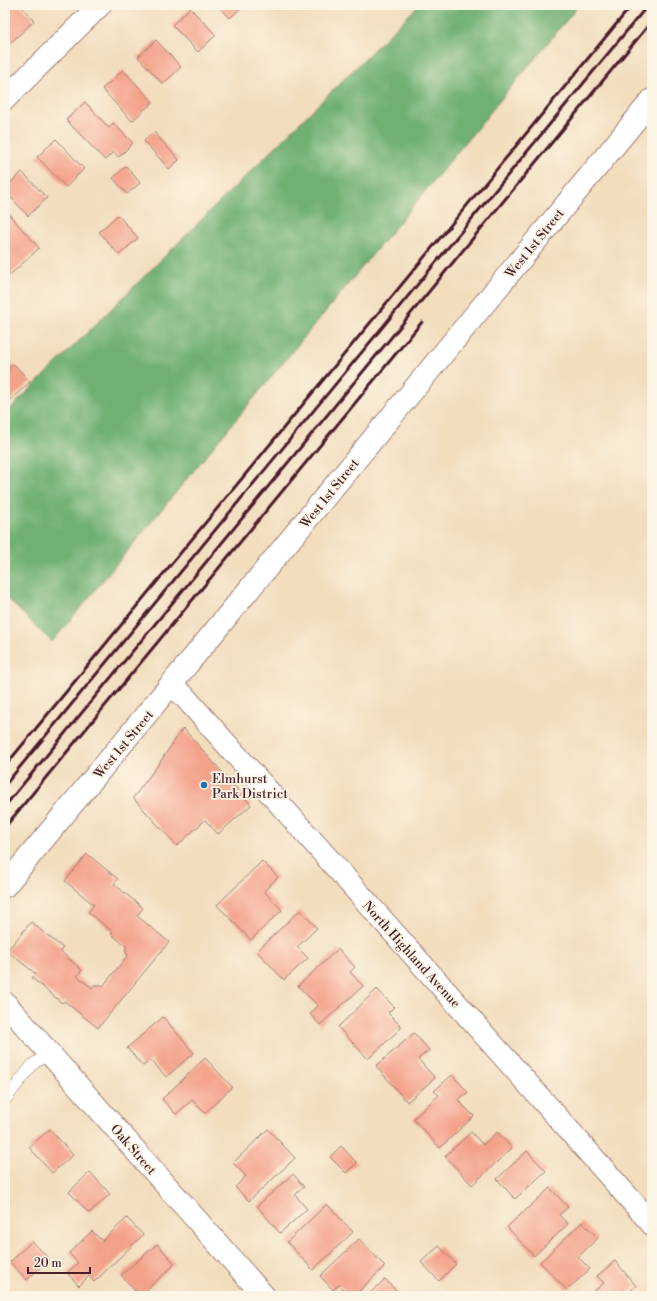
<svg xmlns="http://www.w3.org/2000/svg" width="657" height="1301" font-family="'Libre Bodoni',serif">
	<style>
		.forest { fill: #70b073; stroke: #5d684f }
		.building { fill: #f4a18a }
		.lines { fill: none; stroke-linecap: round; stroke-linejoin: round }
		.service-casing { stroke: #9e7e74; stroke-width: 12 }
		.minor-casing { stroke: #9e7e74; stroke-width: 24 }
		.service { stroke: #fff; stroke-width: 11 }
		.minor { stroke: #fff; stroke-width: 22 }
		.rail { stroke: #4a1f2b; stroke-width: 3 }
		.poi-dot { fill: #1f6fb2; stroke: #fcf5e5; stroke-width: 1.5 }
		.labels { text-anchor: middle; stroke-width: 3.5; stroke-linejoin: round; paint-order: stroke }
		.street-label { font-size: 13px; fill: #4a1f2b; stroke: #fcf5e5 }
		.poi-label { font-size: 13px; fill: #4a1f2b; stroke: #fcf5e5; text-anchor: start }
	</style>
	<rect width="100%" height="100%" fill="#fcf5e5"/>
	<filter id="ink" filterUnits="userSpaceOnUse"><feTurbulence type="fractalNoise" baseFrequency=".025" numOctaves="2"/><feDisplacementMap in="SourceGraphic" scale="8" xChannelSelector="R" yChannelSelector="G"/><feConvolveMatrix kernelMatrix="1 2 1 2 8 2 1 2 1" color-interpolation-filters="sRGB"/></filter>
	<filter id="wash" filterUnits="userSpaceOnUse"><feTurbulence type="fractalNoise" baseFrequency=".012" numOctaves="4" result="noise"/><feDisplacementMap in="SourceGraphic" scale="16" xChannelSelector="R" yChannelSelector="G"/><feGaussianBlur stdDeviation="0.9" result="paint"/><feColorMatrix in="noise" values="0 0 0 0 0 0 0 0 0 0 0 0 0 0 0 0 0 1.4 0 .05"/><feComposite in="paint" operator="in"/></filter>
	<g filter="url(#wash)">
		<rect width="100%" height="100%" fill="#f2ddbd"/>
		<path class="forest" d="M419,5H579L52,642L5,596V414Z"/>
		<g id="blocks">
			<path class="building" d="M5,5H20L34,21L5,48Z
				M218,5H244L230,18Z
				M190,8L216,35L198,52L172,25Z
				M156,40L181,67L163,84L138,57Z
				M123,70L153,102L132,121L102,89Z
				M85,102L109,128L113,123L133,143L119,157L113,152L105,160L66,120Z
				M154,132L179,160L169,169L144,141Z
				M56,139L84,169L66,187L37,157Z
				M126,166L140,183L127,194L113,178Z
				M22,172L47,198L28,216L5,191V188Z
				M5,210L39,248L10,275L5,269Z
				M118,215L138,238L119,255L99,232Z
				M14,364L30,382L9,401L5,397V372Z
				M183,728L251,805L218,834L205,820L177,846L133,798L158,765Z
				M87,854L118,879L114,884L143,908L137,916L169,942L98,1028L64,1001L62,1003L32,978L36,974L7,951L31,922L63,948L60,951L82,970L77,976L92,988L94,985H101L103,986L128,955L126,953V946L111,934L113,932L88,912L94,905L65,881Z
				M262,861L278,877L264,891L282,910L251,940L217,905Z
				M300,910L317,928L297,947L308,958L284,980L257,951Z
				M338,949L355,967L350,972L363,986L320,1025L310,1014L318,1006L298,986Z
				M377,989L394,1007L388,1013L402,1027L368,1059L338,1027Z
				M163,1017L194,1053L166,1077L151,1060L143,1066L127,1048Z
				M414,1033L429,1050L418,1059L435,1078L407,1102L376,1066Z
				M205,1058L232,1087L205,1113L192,1100L176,1114L162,1099Z
				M452,1075L468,1092L458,1100L474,1116L440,1148L413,1119L439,1095L434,1091Z
				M50,1129L73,1155L52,1173L29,1147Z
				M268,1129L295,1158L249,1201L235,1187L246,1176L233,1163Z
				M471,1132L483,1145L497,1132L512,1148L472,1185L445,1156Z
				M341,1146L357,1163L346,1173L330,1157Z
				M527,1151L546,1171L515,1199L497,1179Z
				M90,1172L110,1194L89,1213L69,1192Z
				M293,1174L304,1187L295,1195L307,1209L280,1233L257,1206Z
				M550,1188L568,1207L559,1215L568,1224L534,1256L507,1227Z
				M327,1204L353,1232L313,1270L287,1242Z
				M127,1218L143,1235L94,1282L89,1276L79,1286L67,1273L78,1263L69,1253L92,1231L102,1241Z
				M582,1222L598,1238L578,1257L590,1269L567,1290L540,1262Z
				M359,1239L385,1266L354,1296H350L339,1285L333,1290L320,1276Z
				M32,1241L49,1259L27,1280L10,1262Z
				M157,1244L175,1264L140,1296L121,1275Z
				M439,1246L456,1264L439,1281L421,1262Z
				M615,1261L636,1286L624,1296H593L591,1294L604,1283L597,1276Z
				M385,1279L401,1296H367Z"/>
		</g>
	</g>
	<g filter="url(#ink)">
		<use href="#blocks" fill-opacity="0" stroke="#9e7e74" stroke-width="1"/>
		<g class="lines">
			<g class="service-casing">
				<path id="service" d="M5,1100L33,1064L50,1053"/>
			</g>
			<g class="minor-casing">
				<path id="minor" d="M5,99L100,5
					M171,685L183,695L652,1224
					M5,886L652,100
					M5,1003L264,1296"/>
			</g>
			<use href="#service" class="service"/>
			<use href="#minor" class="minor"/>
			<path class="rail" d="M5,766L632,5
				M5,785L648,5
				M5,806L652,21
				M5,827L422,322"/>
		</g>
	</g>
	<circle class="poi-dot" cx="204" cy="785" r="4"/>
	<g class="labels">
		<g class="street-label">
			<text transform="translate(534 243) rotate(-51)" y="5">West 1st Street</text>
			<text transform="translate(329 493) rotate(-51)" y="5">West 1st Street</text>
			<text transform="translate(123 744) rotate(-50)" y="5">West 1st Street</text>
			<text transform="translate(412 954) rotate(48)" y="5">North Highland Avenue</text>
			<text transform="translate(134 1149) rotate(49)" y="5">Oak Street</text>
		</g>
		<g class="poi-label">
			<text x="212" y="783">Elmhurst<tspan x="212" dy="15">Park District</tspan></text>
		</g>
	</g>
	<rect width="657" height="1301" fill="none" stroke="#fcf5e5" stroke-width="20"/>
	<path d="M28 1267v6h62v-6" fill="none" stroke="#4a1f2b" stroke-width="2"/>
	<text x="34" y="1267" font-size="12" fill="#4a1f2b" stroke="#fcf5e5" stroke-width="3" paint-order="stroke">20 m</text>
</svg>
